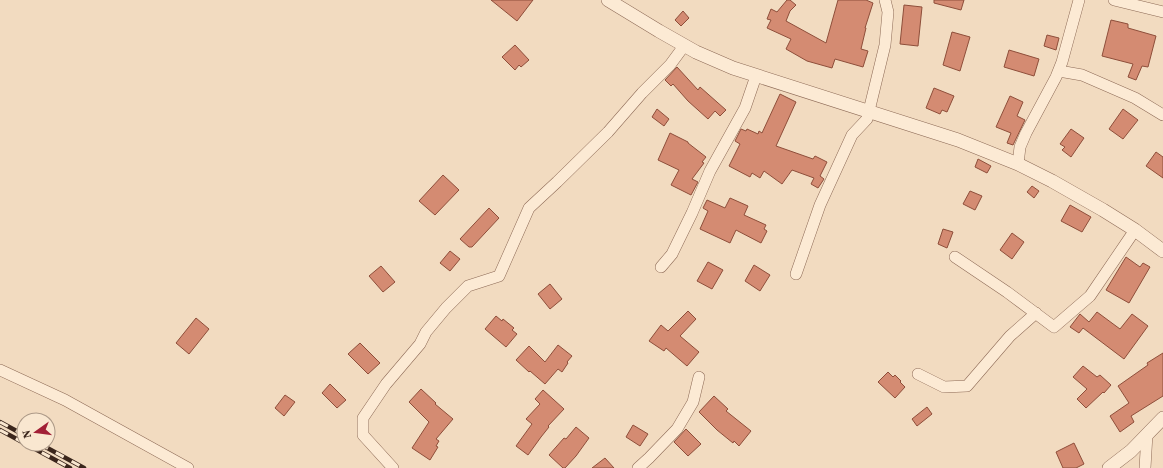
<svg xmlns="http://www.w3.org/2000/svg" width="1163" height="468" font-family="'Source Serif 4',serif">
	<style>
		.building { fill: #d48b72; stroke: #8e4e3a }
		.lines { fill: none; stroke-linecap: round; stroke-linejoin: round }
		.minor-casing { stroke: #8d6a56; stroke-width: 12 }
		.tertiary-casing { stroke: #8d6a56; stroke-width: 14 }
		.minor { stroke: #fcead4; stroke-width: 11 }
		.tertiary { stroke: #fcead4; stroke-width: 13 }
		.rail-casing { stroke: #3b261c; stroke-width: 4.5 }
		.rail { stroke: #f9e7d0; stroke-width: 3; stroke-dasharray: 9; stroke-linecap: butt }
	</style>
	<rect width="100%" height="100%" fill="#f2dbc0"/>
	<path class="building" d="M491,0H533L517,21Z
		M787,0H790L796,5L790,11L786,21L826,43L838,0H866L873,3L865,28H866L861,49L868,51L863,67L835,59L832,68L807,61L786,49L791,39L767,28L771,20L767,19L771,9L777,12Z
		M934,0H964L961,10L934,3Z
		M904,5L922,7L918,46L900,44Z
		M683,11L689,18L681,26L675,20Z
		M1111,20L1128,24V28L1156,36L1148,67L1142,66L1136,80L1128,77L1133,64L1102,56Z
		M952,32L970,37L960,71L943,65Z
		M1047,35L1059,38L1056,50L1044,46Z
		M515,45L529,60L521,67L519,65L515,70L502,57Z
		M1009,50L1039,59L1034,76L1004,67Z
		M677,67L698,90L700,87L726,110L720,116L715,111L708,119L688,101L673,84L671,86L665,80Z
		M934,88L954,96L947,112L942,110L940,114L926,108Z
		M780,94L796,102L776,146L813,159L815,156L827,162L820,176L824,179L818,188L811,184L814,178L792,170L782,184L764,171L760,178L752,173L750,177L729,166L740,144L735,141L741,129L746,131L747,129L758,134L759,131L762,133Z
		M1010,96L1023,102L1017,116L1025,120L1013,145L1007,143L1011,133L996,127Z
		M657,109L669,119L664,126L652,117Z
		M1123,109L1138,120L1123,139L1109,129Z
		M1071,129L1084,138L1071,157L1062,150L1065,147L1060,144Z
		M670,133L688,142V143L706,157L702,162L704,163L692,179L698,182L691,195L671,185L679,170L658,160Z
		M1156,152L1163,157V178L1146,166Z
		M978,159L991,166L987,173L975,167Z
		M443,175L459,190L435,215L419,201Z
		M1032,186L1039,191L1034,198L1027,192Z
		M970,191L982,196L975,210L963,204Z
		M730,198L748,206L744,215L766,225L764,229L767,231L761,243L736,230L730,243L700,229L708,211L703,208L707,200L725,208Z
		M1070,205L1091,217L1082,232L1061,221Z
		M489,208L499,218L472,247H469L460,239Z
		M943,229L953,232L947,248L938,244Z
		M1012,233L1024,242L1012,259L1000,250Z
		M450,251L460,259L450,271L440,263Z
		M1126,257L1140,267L1143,263L1150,267L1129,303L1106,290Z
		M708,262L723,270L712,289L697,281Z
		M754,265L770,275L760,291L745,281Z
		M381,266L395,282L383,292L369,276Z
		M550,284L562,299L550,309L538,294Z
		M688,311L696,319L680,336L699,352L687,366L666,348L664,351L649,341L661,325L668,331Z
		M1097,312L1120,329L1132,314L1148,326L1124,359L1083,328L1079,333L1070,327L1080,314L1089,322Z
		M496,316L502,321L503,319L514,328L512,330L517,334L506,347L485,329Z
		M196,318L209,329L189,354L176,343Z
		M360,343L380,363L368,374L348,354Z
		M558,345L572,356L567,362L568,363L562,372L558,369L545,384L530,371L529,372L516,360L529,346L545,362Z
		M1163,353V396L1131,416L1134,422L1120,432L1110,416L1129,403L1118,386L1148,365L1147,363Z
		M1083,366L1097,377L1100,375L1111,385L1104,393L1103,392L1086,408L1077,399L1087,389L1073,377Z
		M888,372L893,377L895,375L901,381L900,382L905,387L895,398L878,382Z
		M330,384L346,400L337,408L322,393Z
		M421,389L436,403L435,404L453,419L436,439L439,441L436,446L438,447L430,460L412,448L429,422L409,402Z
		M543,390L564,409L548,426L549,427L541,437L528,455L516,446L532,424L526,419L540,404L535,399Z
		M285,395L295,402L284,416L275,408Z
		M714,396L728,409L726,411L751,431L739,446L734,441L733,443L717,430L699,412Z
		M927,407L932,414L917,426L912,419Z
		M633,425L648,434L640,446L626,437Z
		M576,427L589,438L576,456L565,468H563L549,455L564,438L566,439Z
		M686,429L701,444L688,456L674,442Z
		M1074,443L1084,464L1076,468H1063L1056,452Z
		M605,458L614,468H592Z"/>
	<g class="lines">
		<g class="minor-casing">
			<path id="minor" d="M1114,0L1163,12
				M1059,71L1082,75L1135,98L1163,115
				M1018,164L1020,147L1026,133L1056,77L1062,62L1079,0
				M955,257L1007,292L1054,327L1090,296L1135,230
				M661,267L672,254L692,213L710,171L745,108L756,76
				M796,274L820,205L852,135L867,119L885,45L888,12L885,0
				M0,370L65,400L188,468
				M918,374L944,387L967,386L1010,336L1036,313
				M393,468L363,435V418L386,384L420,344L426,332L446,308L468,286L499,276L529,208L557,182L608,132L642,93L670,65L684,46
				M638,468L649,458L677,429L693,402L699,377
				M1145,468L1147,434"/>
		</g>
		<g class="tertiary-casing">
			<path id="tertiary" d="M608,0L659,31L696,52L733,68L958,140L1018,164L1052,181L1103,210L1135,230L1163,251
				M1109,468L1131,451L1163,418"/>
		</g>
		<use href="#minor" class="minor"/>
		<use href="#tertiary" class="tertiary"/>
		<g class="rail-casing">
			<path id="rail" d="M0,422L24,435
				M0,430L24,443
				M26,444L70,468
				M40,444L84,468"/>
		</g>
		<use href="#rail" class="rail"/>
	</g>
	<g transform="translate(36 432) rotate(256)"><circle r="19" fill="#f9e7d0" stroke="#ad9a88"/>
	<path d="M0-3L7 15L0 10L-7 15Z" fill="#a22036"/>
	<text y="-6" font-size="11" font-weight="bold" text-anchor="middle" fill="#3b261c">N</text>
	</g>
</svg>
